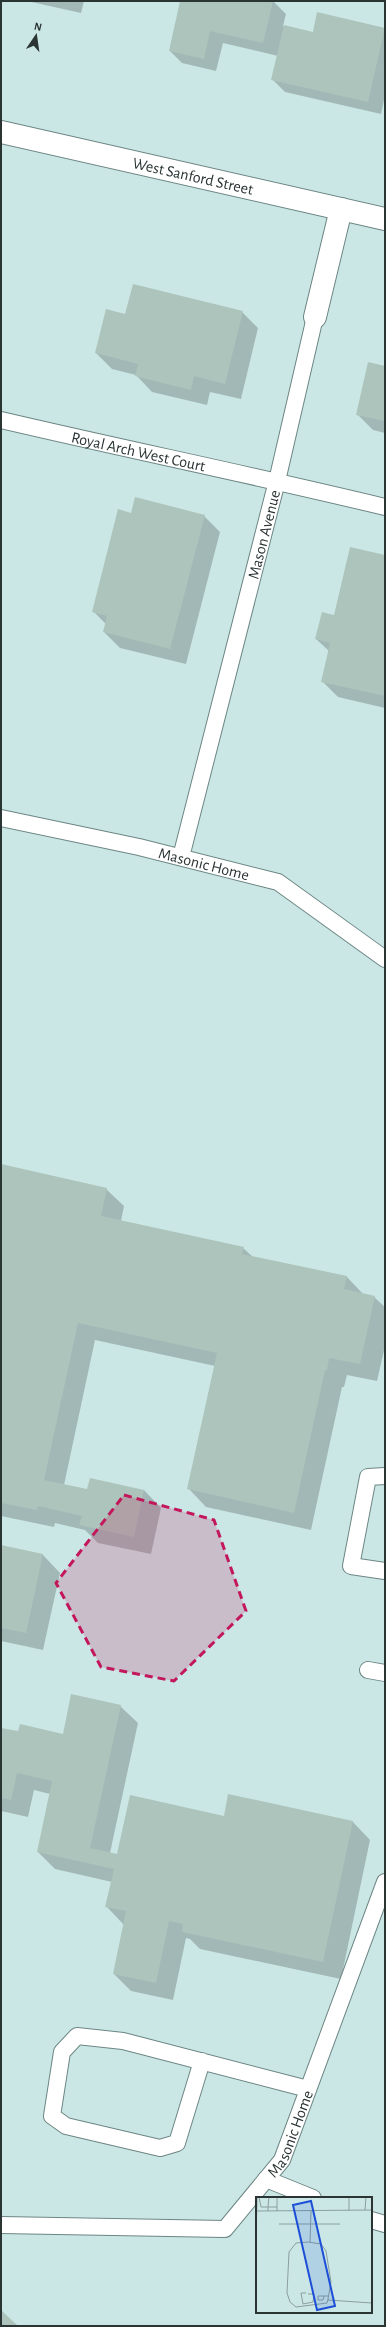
<svg xmlns="http://www.w3.org/2000/svg" width="386" height="2327" font-family="'Alegreya Sans',sans-serif">
	<style>
		.shadow { fill: #0003 }
		.building { fill: #acc4bb }
		.lines { fill: none; stroke-linecap: round; stroke-linejoin: round }
		.service-casing { stroke: #6c8684; stroke-width: 18 }
		.minor-casing { stroke: #6c8684; stroke-width: 24 }
		.tertiary-casing { stroke: #6c8684; stroke-width: 24 }
		.service { stroke: #fff; stroke-width: 16 }
		.minor { stroke: #fff; stroke-width: 22 }
		.tertiary { stroke: #fff; stroke-width: 22 }
		.marked { fill: #c2185b; fill-opacity: 0.2; stroke: #c2185b; stroke-width: 3; stroke-dasharray: 8 5; stroke-linejoin: round }
		.labels { text-anchor: middle; stroke-width: 4; stroke-linejoin: round; paint-order: stroke }
		.street-label { font-size: 16px; fill: #293433; stroke: #cbe7e5 }
		.inset-road { fill: none; stroke: #8a9f9e; stroke-width: 1 }
		.view { fill: #1d4ed8; fill-opacity: 0.15; stroke: #1d4ed8; stroke-width: 2 }
		.inset-edge { fill: none; stroke: #293433; stroke-width: 2 }
	</style>
	<rect width="100%" height="100%" fill="#cbe7e5"/>
	<path class="shadow" d="M27,1H84L81,13Z
		M181,1H273L286,14L283,26L314,33L385,29V95L381,114L285,92L272,79L278,56L223,43L216,71L182,63L170,51Z
		M242,312L258,328L241,399L210,392L207,405L152,392L136,375L112,369L96,353L126,315Z
		M385,367V433L373,430L357,414Z
		M204,516L220,532L186,664L120,648L104,632L106,624L93,611Z
		M385,556V708L338,697L322,681L329,651L316,639Z
		M1,1165L106,1189L124,1206L121,1221L243,1248L253,1257L347,1277L364,1295L374,1297L385,1307V1346L377,1381L347,1375L344,1387H342L311,1530L206,1507L189,1489L215,1366L95,1340L64,1485L88,1491L144,1490L161,1508L151,1554L98,1543L85,1530L55,1523L54,1527L1,1516Z
		M1,1546L43,1555L60,1573L43,1650L1,1641Z
		M120,1706L138,1723L110,1853L118,1855L225,1817L229,1795L353,1822L370,1840L341,1979L200,1949L190,1939L186,1938L173,2000L131,1991L114,1974L124,1925L107,1907L112,1882L55,1869L38,1852L50,1794L34,1790L28,1817L1,1811V1729L19,1733L63,1735Z"/>
	<path class="building" d="M180,1H273L263,43L210,31L204,59L169,51Z
		M317,12L385,28L368,102L271,80L284,25L313,32Z
		M133,284L243,311L225,384L194,376L191,390L135,376L138,364L95,353L106,309L125,314Z
		M368,362L385,366V421L356,415Z
		M135,497L205,515L170,649L103,632L107,616L92,612L118,509L131,513Z
		M350,547L385,555V696L321,682L330,643L315,639L322,612L334,615Z
		M1,1164L107,1188L101,1216L244,1247L242,1254L347,1276L344,1289L375,1296L360,1364L329,1358L327,1370H325L294,1513L187,1489L217,1353L78,1323L44,1480L87,1489L90,1478L144,1490L134,1537L79,1525L82,1516L38,1506L37,1510L1,1503Z
		M1,1545L43,1554L26,1633L1,1628Z
		M71,1694L121,1705L90,1848L117,1854L130,1795L224,1816L228,1794L353,1821L323,1962L182,1932L183,1924L169,1921L156,1983L113,1974L126,1911L105,1907L114,1869L37,1852L52,1781L17,1773L11,1800L1,1798V1728L18,1731L20,1724L63,1734Z
		M1,2310L18,2326H1Z"/>
	<g class="lines">
		<g class="service-casing">
			<g id="service">
				<path id="s1" d="M1,420C129,450 257,476 385,507"/>
				<path id="s2" d="M1,818L139,847L278,882L385,959"/>
				<path id="s3" d="M181,857L277,481L315,317"/>
				<path d="M385,1476L368,1477L351,1566L385,1571"/>
				<path d="M368,1670L385,1673"/>
				<path d="M202,2061L177,2143L160,2148L66,2126L52,2116L62,2052L77,2036L123,2041L308,2089"/>
				<path d="M266,2179L313,2198"/>
				<path d="M371,2220L385,2224"/>
				<path id="s4" d="M1,2225L225,2229L282,2160L385,1882"/>
			</g>
		</g>
		<g class="minor-casing">
			<path id="minor" d="M315,317L341,209"/>
		</g>
		<g class="tertiary-casing">
			<g id="tertiary">
				<path id="s5" d="M1,132L385,219"/>
			</g>
		</g>
		<use href="#service" class="service"/>
		<use href="#minor" class="minor"/>
		<use href="#tertiary" class="tertiary"/>
	</g>
	<path class="marked" d="M124,1495L214,1520L246,1611L174,1681L101,1667L56,1583Z"/>
	<g class="labels">
		<g class="street-label">
			<text dy="6" stroke="none"><textPath href="#s5" startOffset="197">West Sanford Street</textPath></text>
			<text dy="6" stroke="none"><textPath href="#s1" startOffset="141">Royal Arch West Court</textPath></text>
			<text dy="6" stroke="none"><textPath href="#s3" startOffset="333">Mason Avenue</textPath></text>
			<text dy="6" stroke="none"><textPath href="#s2" startOffset="208">Masonic Home</textPath></text>
			<text dy="6" stroke="none"><textPath href="#s4" startOffset="341">Masonic Home</textPath></text>
		</g>
	</g>
	<g transform="translate(256 2197)">
		<rect width="116" height="116" fill="#cbe7e5"/>
		<path class="inset-road" d="M3,0L5,10H12L13,0M21,0V14M109,13L110,0M0,14L116,13M12,14V10H21M93,14V0M23,27H84M0,45L1,0M52,45L65,47L70,54L75,85L72,102L71,106L40,110L34,105L31,96L33,55L40,46ZM54,45L55,14M50,96H45L47,107L57,105L58,97H52M68,99L67,103H62V99H73M72,103L116,106"/>
		<path class="view" d="M55,4L79,109L61,113L37,8Z"/>
		<rect width="116" height="116" class="inset-edge"/>
	</g>
	<rect width="386" height="2327" fill="none" stroke="#293433" stroke-width="4"/>
	<g transform="translate(36 36) rotate(13)" stroke="#cbe7e5" stroke-width="3" paint-order="stroke">
	<path d="M0-3L7 15L0 10L-7 15Z" fill="#293433"/>
	<text y="-6" font-size="11" font-weight="bold" text-anchor="middle" fill="#293433">N</text>
	</g>
</svg>
